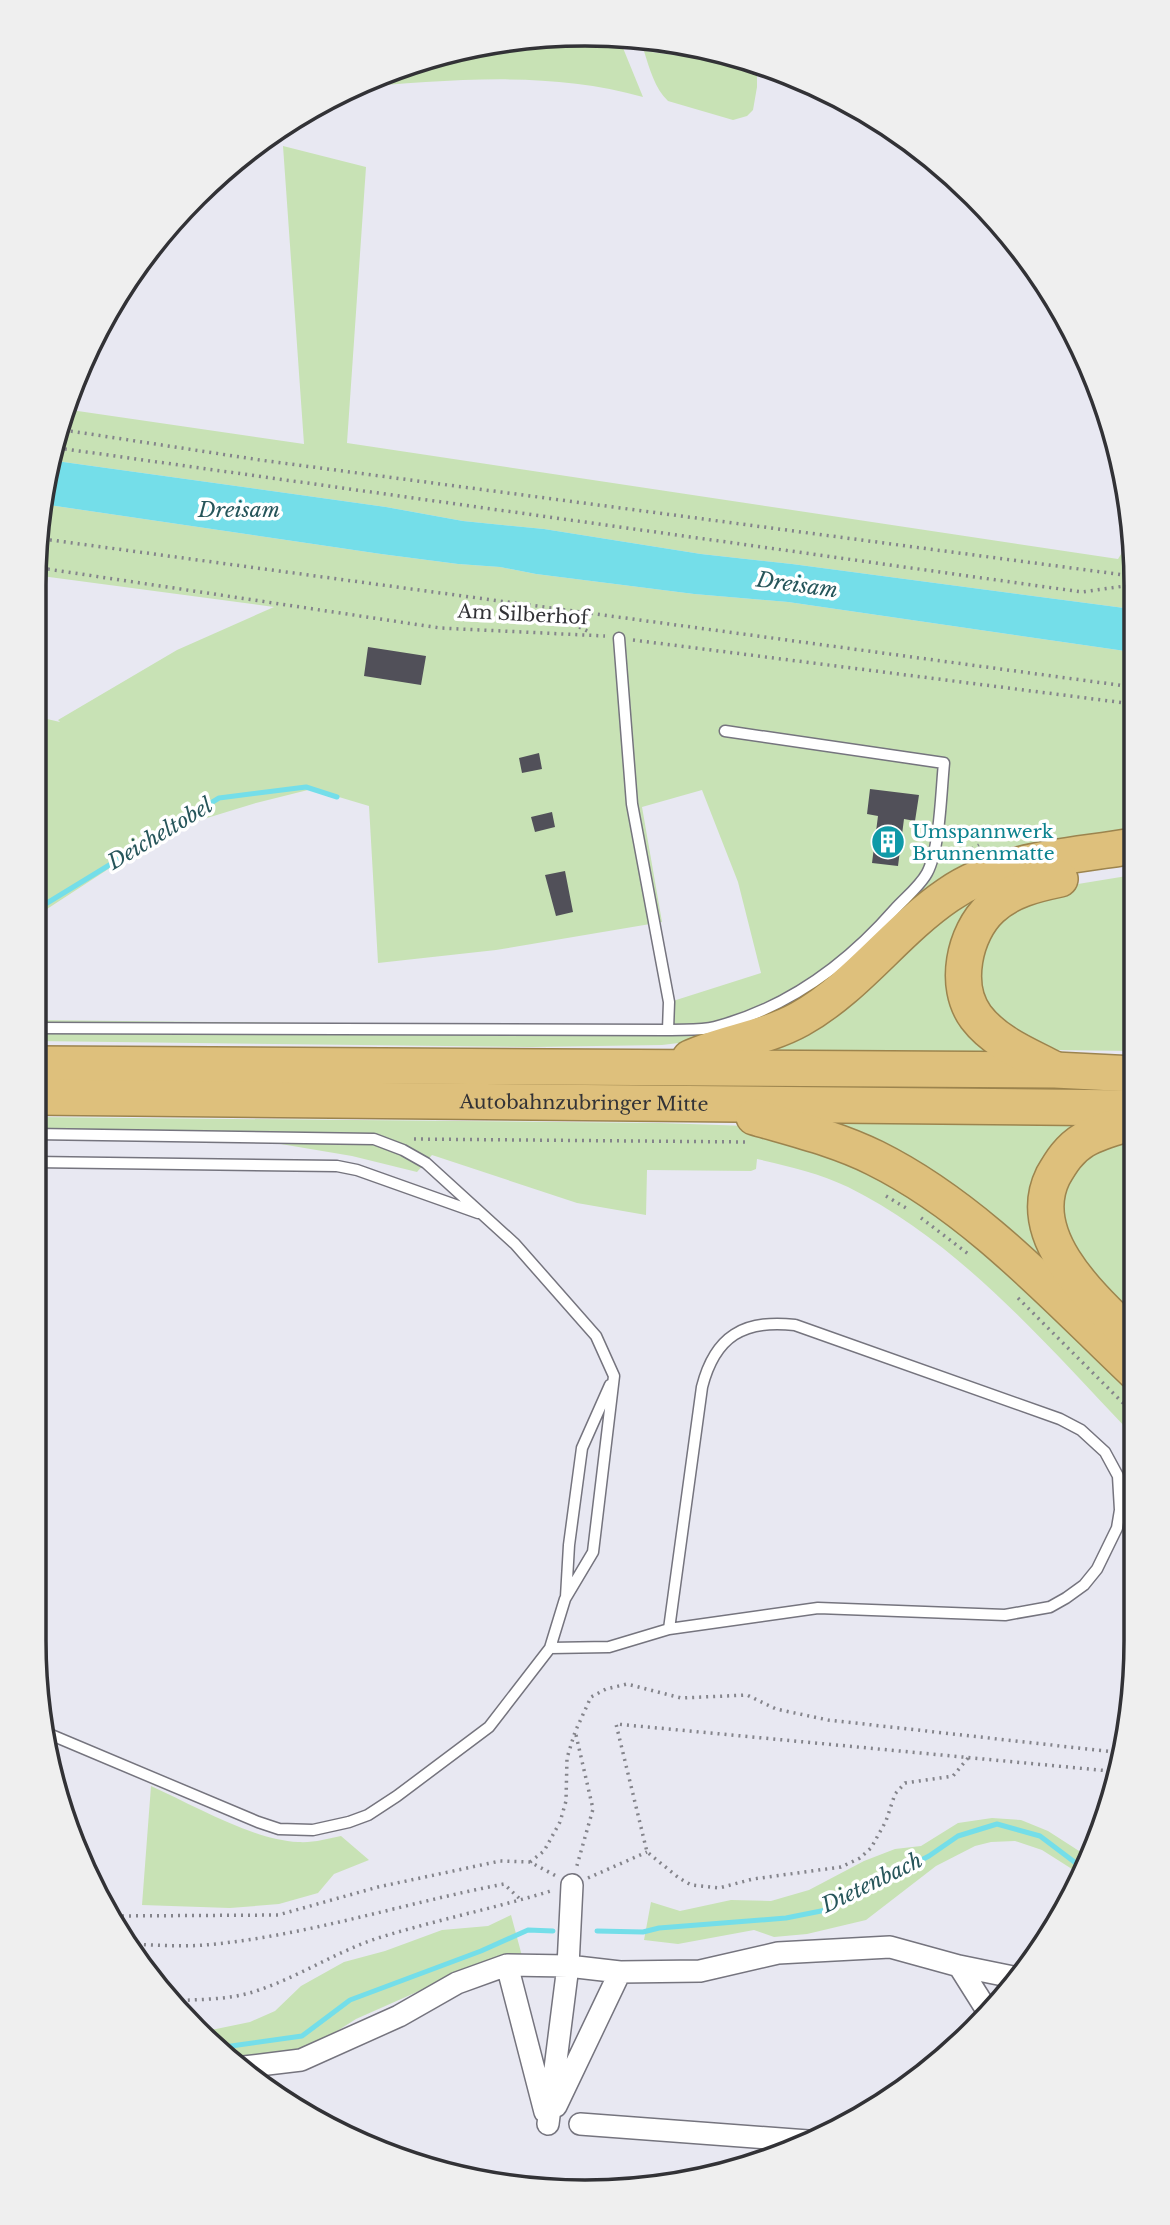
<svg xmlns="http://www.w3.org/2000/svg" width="1170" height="2225" font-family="'Libre Baskerville',serif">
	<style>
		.green { fill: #c8e2b5 }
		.water { fill: #74dee9 }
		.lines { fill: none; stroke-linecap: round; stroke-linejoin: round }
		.stream { stroke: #74dee9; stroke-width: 5 }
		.building { fill: #515059 }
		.service-casing { stroke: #75747e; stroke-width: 13 }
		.minor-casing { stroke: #75747e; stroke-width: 24 }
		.trunk-casing { stroke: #9c844e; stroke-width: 38 }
		.path { stroke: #84848b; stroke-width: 3.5; stroke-dasharray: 2 5; stroke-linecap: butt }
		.service { stroke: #fff; stroke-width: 10 }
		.minor { stroke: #fff; stroke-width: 21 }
		.trunk { stroke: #dec07c; stroke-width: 35 }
		.labels { text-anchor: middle; stroke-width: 7; stroke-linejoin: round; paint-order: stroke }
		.street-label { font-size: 19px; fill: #323236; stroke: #fff }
		.culture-label { font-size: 19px; fill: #0d838f; stroke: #fff; text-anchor: start }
		.water-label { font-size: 21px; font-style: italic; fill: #26555a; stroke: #fff }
		.rim { fill: none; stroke: #323236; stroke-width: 3.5 }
	</style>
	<rect width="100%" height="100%" fill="#e8e8f2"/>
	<path class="green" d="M567,36L623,48L643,97C548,70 449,80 351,88L408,62L513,38Z
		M644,51L681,56L753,62L757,68V87L753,110L747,116L733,120L668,101C655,89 649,67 644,51Z
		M283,146L366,167L347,443L1118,559L1132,537V609L792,564L701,554L544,529L463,521L386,507L49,460L52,443L64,409L304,444Z
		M42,504L381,554L458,564L500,567L536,574L694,594L788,602L1132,652L1133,838L990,866L799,1009L721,1038L662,1045L532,1047L34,1041V1020L672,1027L673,1001L761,973L738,882L702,790L642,807L662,922L496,950L378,963L369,806L312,789L256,803L158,833L136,851L47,909L34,901V716L60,722L58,720L177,650L274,607L34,575V549Z
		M1037,875L960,941L1002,1051H771L742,1048L935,913Z
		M1133,875L1134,1051L1051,1050L991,1020L973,954L1029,892Z
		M34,1117L660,1123L748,1126L775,1131L922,1194L1135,1389V1511L1130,1525C1135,1493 1135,1462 1128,1430C1044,1342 959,1242 848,1187C819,1173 788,1166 757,1159L756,1169L751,1171L647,1170L646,1215L577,1203L432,1155L417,1172L352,1156L210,1132L34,1131Z
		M812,1119L1088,1124L1060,1148L1063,1273Z
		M1134,1130L1135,1330L1076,1263L1055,1203L1063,1169Z
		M151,1786C193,1805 253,1840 298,1842C313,1843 327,1839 341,1836L369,1860L334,1874L318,1893L279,1904L230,1908L142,1905Z
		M992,1818L1021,1820L1048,1831L1090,1858L1083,1876L1042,1850L1015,1841L991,1842L975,1846L936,1866L866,1920L807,1934L774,1937L754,1930L678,1944L644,1940L651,1902L680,1911L731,1900L771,1901L809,1890L864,1861L895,1849L921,1846L958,1823Z
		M511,1915L522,1956L480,1964L356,2019L315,2045L294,2055L239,2062L203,2029H216L250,2022L275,2011L301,1986L344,1962L385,1951L442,1930L488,1926Z"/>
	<path class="water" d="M49,460L386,507L463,521L544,529L701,554L792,564L1132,609V652L788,602L694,594L536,574L500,567L458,564L381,554L42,504Z"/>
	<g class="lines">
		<path class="stream" d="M34,911L219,798L306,787L337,797
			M597,1931L643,1932L659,1928L786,1918L826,1910L929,1856L958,1836L997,1824L1040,1836L1085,1870
			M224,2047L302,2036L350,2000L481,1951L528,1930L553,1931"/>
	</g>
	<path class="building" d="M368,647L426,656L421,685L364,676Z
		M539,753L542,769L522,773L519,758Z
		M870,789L919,795L915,821L904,819L898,866L872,863L878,816L867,814Z
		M552,812L555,827L535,832L531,817Z
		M565,871L573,912L556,916L545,875Z"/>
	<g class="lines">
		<g class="service-casing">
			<path id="service" d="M619,638L632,804L669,1002L668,1030
				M34,1028L668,1030C683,1029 701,1031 715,1027C787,1008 847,964 895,909C905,898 920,886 927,873C940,849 941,792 944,763L725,731
				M34,1134L374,1139L403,1150L426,1163L515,1244L596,1336L614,1376L593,1552L565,1599L550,1648L489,1727L397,1796L368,1815L349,1822L313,1830L279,1829L258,1822L49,1734
				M34,1162L337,1166L357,1170L478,1213
				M566,1597L569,1545L582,1448L610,1385
				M550,1648L609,1647L669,1629L818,1608L1005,1615L1050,1607L1066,1598L1084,1585L1097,1569L1117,1528L1120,1510L1118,1476L1105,1452L1081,1430L1060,1419L795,1325C744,1319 715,1336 702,1387L669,1629"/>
		</g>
		<g class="minor-casing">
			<path id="minor" d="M507,1965L545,2112
				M988,2012L959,1966L1013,1977
				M244,2067L301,2060L399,2016L457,1983L507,1965L568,1966L620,1972L700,1971L778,1953L890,1947L959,1966
				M556,2106L620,1972
				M548,2124L568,1966L572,1885
				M580,2124L808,2141"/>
		</g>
		<g class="trunk-casing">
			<g id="trunk">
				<path d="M690,1058C726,1042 766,1038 800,1019C857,987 895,931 948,895C1001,858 1071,857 1133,846"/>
				<path d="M34,1064L1055,1070L1134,1074"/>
				<path d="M1052,1068C1025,1054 995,1042 976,1017C953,986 964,933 991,908C1010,890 1036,884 1060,879"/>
				<path id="s1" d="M34,1097L1134,1108"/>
				<path d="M754,1117C795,1129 837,1139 875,1158C974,1207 1055,1296 1135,1372"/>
				<path d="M1132,1337C1093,1299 1023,1237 1053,1176C1061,1162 1069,1149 1084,1140C1099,1131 1117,1127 1134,1122"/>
			</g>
		</g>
		<path class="path" d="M57,429L260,460L1132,576
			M51,447L1082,592L1132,585
			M36,538L1133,687
			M34,567L440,628L605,636
			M548,611L591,633
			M633,640L1133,704
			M947,862L979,845
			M414,1139L746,1142
			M886,1196L906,1208
			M921,1218L971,1256
			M1018,1298L1135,1415
			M576,1735L593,1809L576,1869
			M968,1758L953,1776L905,1783L895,1794L886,1821L871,1848L860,1858L841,1867L753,1879L719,1888L691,1885L679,1878L647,1852L616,1724L1120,1772
			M530,1862L544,1851L560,1822L566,1801L567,1758L575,1732L591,1697L606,1689L627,1684L681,1698L747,1695L776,1709L828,1720L1123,1753
			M588,1878L647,1852
			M115,1916L278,1915L378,1887L500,1861L530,1862L558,1877
			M130,1944C155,1945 181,1947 205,1945C307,1936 404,1903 504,1884L521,1900
			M174,2001C202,1999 232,2000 259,1990C300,1976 336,1952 378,1938C436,1920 496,1908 554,1890"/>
		<use href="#service" class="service"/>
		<use href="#minor" class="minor"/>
		<use href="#trunk" class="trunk"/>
	</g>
	<defs>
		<g id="building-disc" transform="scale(1.75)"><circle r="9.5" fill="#0f9aa8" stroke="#fff"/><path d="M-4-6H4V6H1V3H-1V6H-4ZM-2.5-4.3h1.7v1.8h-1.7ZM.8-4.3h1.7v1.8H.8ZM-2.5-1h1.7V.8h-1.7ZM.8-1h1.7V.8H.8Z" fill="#fff"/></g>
	</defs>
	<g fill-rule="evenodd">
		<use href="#building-disc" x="888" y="842"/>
	</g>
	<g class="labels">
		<g class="street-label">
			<text transform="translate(523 614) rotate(3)" y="7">Am Silberhof</text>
			<text dy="7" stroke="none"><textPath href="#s1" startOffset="550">Autobahnzubringer Mitte</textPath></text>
		</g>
		<g class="culture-label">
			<text x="912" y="838">Umspannwerk<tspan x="912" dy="22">Brunnenmatte</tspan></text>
		</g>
		<g class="water-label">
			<text x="239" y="517">Dreisam</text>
			<text transform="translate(797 585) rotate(8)" y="7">Dreisam</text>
			<text transform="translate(160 834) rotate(-31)" y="7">Deicheltobel</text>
			<text transform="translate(872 1883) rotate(-26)" y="7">Dietenbach</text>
		</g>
	</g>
	<path d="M0 0H1170V2225H0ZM585 46H585A539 539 0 0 1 1124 585V1641A539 539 0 0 1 585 2180H585A539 539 0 0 1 46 1641V585A539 539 0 0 1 585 46Z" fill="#efefef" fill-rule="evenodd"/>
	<path class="rim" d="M585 46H585A539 539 0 0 1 1124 585V1641A539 539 0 0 1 585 2180H585A539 539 0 0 1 46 1641V585A539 539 0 0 1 585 46Z"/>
</svg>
